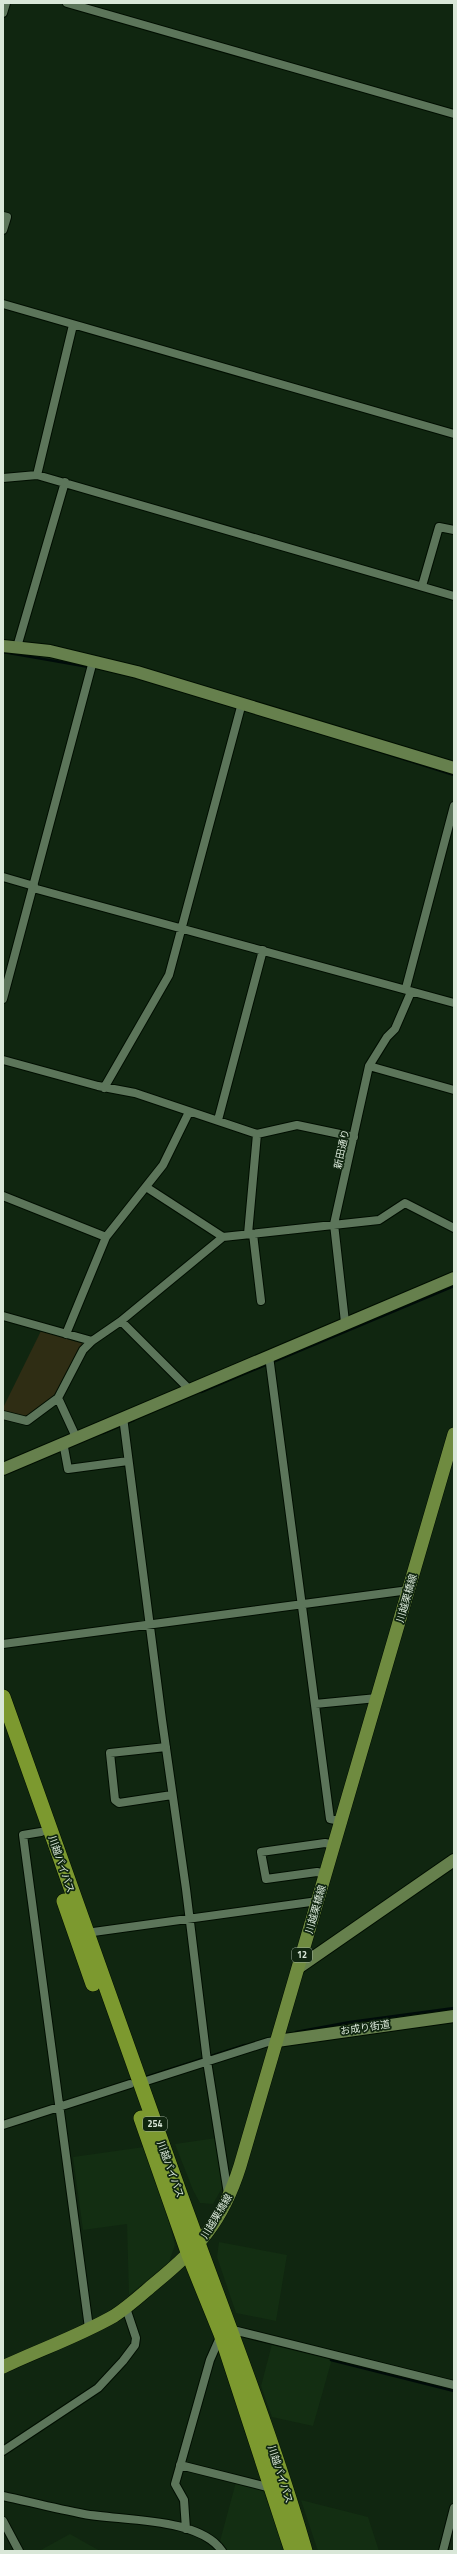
<svg xmlns="http://www.w3.org/2000/svg" width="457" height="2554" font-family="'Titillium Web','Noto Sans JP',sans-serif">
	<style>
		.built { fill: #132e12 }
		.green { fill: #2f2d14 }
		.lines { fill: none; stroke-linecap: round; stroke-linejoin: round }
		.stream { stroke: #000c0a; stroke-width: 2.5 }
		.street-casing { stroke: #000e00; stroke-width: 10 }
		.secondary-casing { stroke: #000e00; stroke-width: 14 }
		.primary-casing { stroke: #000e00; stroke-width: 14 }
		.highway-casing { stroke: #000e00; stroke-width: 16 }
		.street { stroke: #5c755a; stroke-width: 8 }
		.secondary { stroke: #66804d; stroke-width: 12 }
		.primary { stroke: #6f8b40; stroke-width: 13 }
		.highway { stroke: #7c992f; stroke-width: 15 }
		.labels { text-anchor: middle; stroke-width: 3.5; stroke-linejoin: round; paint-order: stroke }
		.shield { fill: #102610; stroke: #9dad9c; stroke-width: 1 }
		.shield-label { font-size: 9px; font-weight: bold; fill: #d9e7d8 }
		.street-label { font-size: 10px; fill: #d9e7d8; stroke: #102610 }
	</style>
	<rect width="100%" height="100%" fill="#102610"/>
	<path class="built" d="M216,2138L222,2188L213,2204L200,2203L193,2190L175,2144Z
		M144,2147L161,2191L175,2245L169,2262L129,2295L127,2224L83,2230L73,2157Z
		M219,2242L287,2255L276,2321L236,2313L217,2257Z
		M272,2344L332,2359L313,2426L272,2417L261,2386Z
		M236,2482L263,2490L285,2551H225L220,2541Z
		M301,2500L368,2517L379,2551H318Z
		M70,2534L100,2551H39Z"/>
	<path class="green" d="M41,1331L84,1344L56,1396L26,1419L3,1413V1408Z"/>
	<g class="lines">
		<path class="stream" d="M3,652L89,667
			M359,745L454,775
			M201,1392L454,1286
			M103,1433L134,1420
			M296,2032L350,2022L454,2008
			M143,2078L245,2045
			M331,2360L454,2391"/>
		<g class="street-casing">
			<path id="street" d="M67,3L454,114
				M3,13L6,3
				M3,216L7,217L3,230
				M3,304L454,434
				M37,475L73,325
				M3,478L37,475L454,596
				M422,586L439,527L454,530
				M17,647L65,482
				M3,877L34,886
				M33,888L454,1003
				M406,988L454,806
				M3,999L93,661
				M3,1060L98,1086L135,1093L257,1134L297,1125L354,1137
				M369,1066L454,1090
				M104,1088L169,975L242,703
				M218,1120L263,950
				M146,1187L223,1237
				M3,1196L106,1237
				M248,1234L257,1134
				M253,1234L261,1301
				M3,1316L92,1341
				M121,1321L190,1390
				M345,1322L334,1224L369,1066L387,1037L395,1029L411,992
				M66,1334L106,1237L163,1165L189,1112
				M269,1356L330,1819L341,1821
				M58,1398L76,1437
				M3,1415L27,1421L58,1398L83,1350L92,1341L121,1321L223,1237L379,1220L405,1203L454,1228
				M123,1417L162,1720L186,1889L207,2061L228,2194
				M63,1442L68,1469L128,1461
				M3,1644L409,1590
				M315,1704L377,1698
				M166,1747L110,1753L115,1800L119,1803L172,1795
				M41,1832L23,1835L89,2328
				M326,1874L317,1872L266,1879L261,1852L325,1843L334,1845
				M86,1933L318,1901
				M140,2083L268,2042L277,2041
				M3,2125L130,2084
				M233,2330L454,2385
				M3,2451L98,2388L123,2361L135,2345L136,2338L126,2308
				M180,2465L271,2488
				M3,2496C30,2502 57,2509 84,2514C122,2521 199,2517 222,2551
				M3,2521L19,2551
				M186,2529L184,2500L175,2484L210,2360L221,2335
				M443,2551L454,2508"/>
		</g>
		<g class="secondary-casing">
			<path id="secondary" d="M3,646L50,651L137,672L454,768
				M3,1469L454,1278
				M298,1968L454,1860
				M277,2041L454,2016"/>
		</g>
		<g class="primary-casing">
			<path id="primary" d="M3,2367C39,2350 79,2336 114,2316C128,2307 141,2295 154,2284C199,2247 222,2223 240,2166L454,1434"/>
		</g>
		<g class="highway-casing">
			<path id="highway" d="M3,1697C62,1863 120,2029 180,2194C223,2313 270,2430 305,2551
				M64,1901L93,1984
				M141,2118L189,2255L221,2334L292,2551"/>
		</g>
		<use href="#street" class="street"/>
		<use href="#secondary" class="secondary"/>
		<use href="#primary" class="primary"/>
		<use href="#highway" class="highway"/>
	</g>
	<g class="labels">
		<g class="shield">
			<rect x="292" y="1948" width="20" height="14" rx="3"/>
			<rect x="143" y="2117" width="24" height="14" rx="3"/>
		</g>
		<g class="shield-label">
			<text x="302" y="1958">12</text>
			<text x="155" y="2127">254</text>
		</g>
		<g class="street-label">
			<text transform="translate(341 1149) rotate(-78)" y="4">新田通り</text>
			<text transform="translate(406 1598) rotate(-74)" y="4">川越栗橋線</text>
			<text transform="translate(62 1864) rotate(71)" y="4">川越バイパス</text>
			<text transform="translate(315 1909) rotate(-74)" y="4">川越栗橋線</text>
			<text transform="translate(365 2027) rotate(-8)" y="4">お成り街道</text>
			<text transform="translate(171 2169) rotate(70)" y="4">川越バイパス</text>
			<text transform="translate(216 2216) rotate(-59)" y="4">川越栗橋線</text>
			<text transform="translate(281 2474) rotate(72)" y="4">川越バイパス</text>
		</g>
	</g>
	<rect width="457" height="2554" fill="none" stroke="#d9e7d8" stroke-width="8"/>
</svg>
